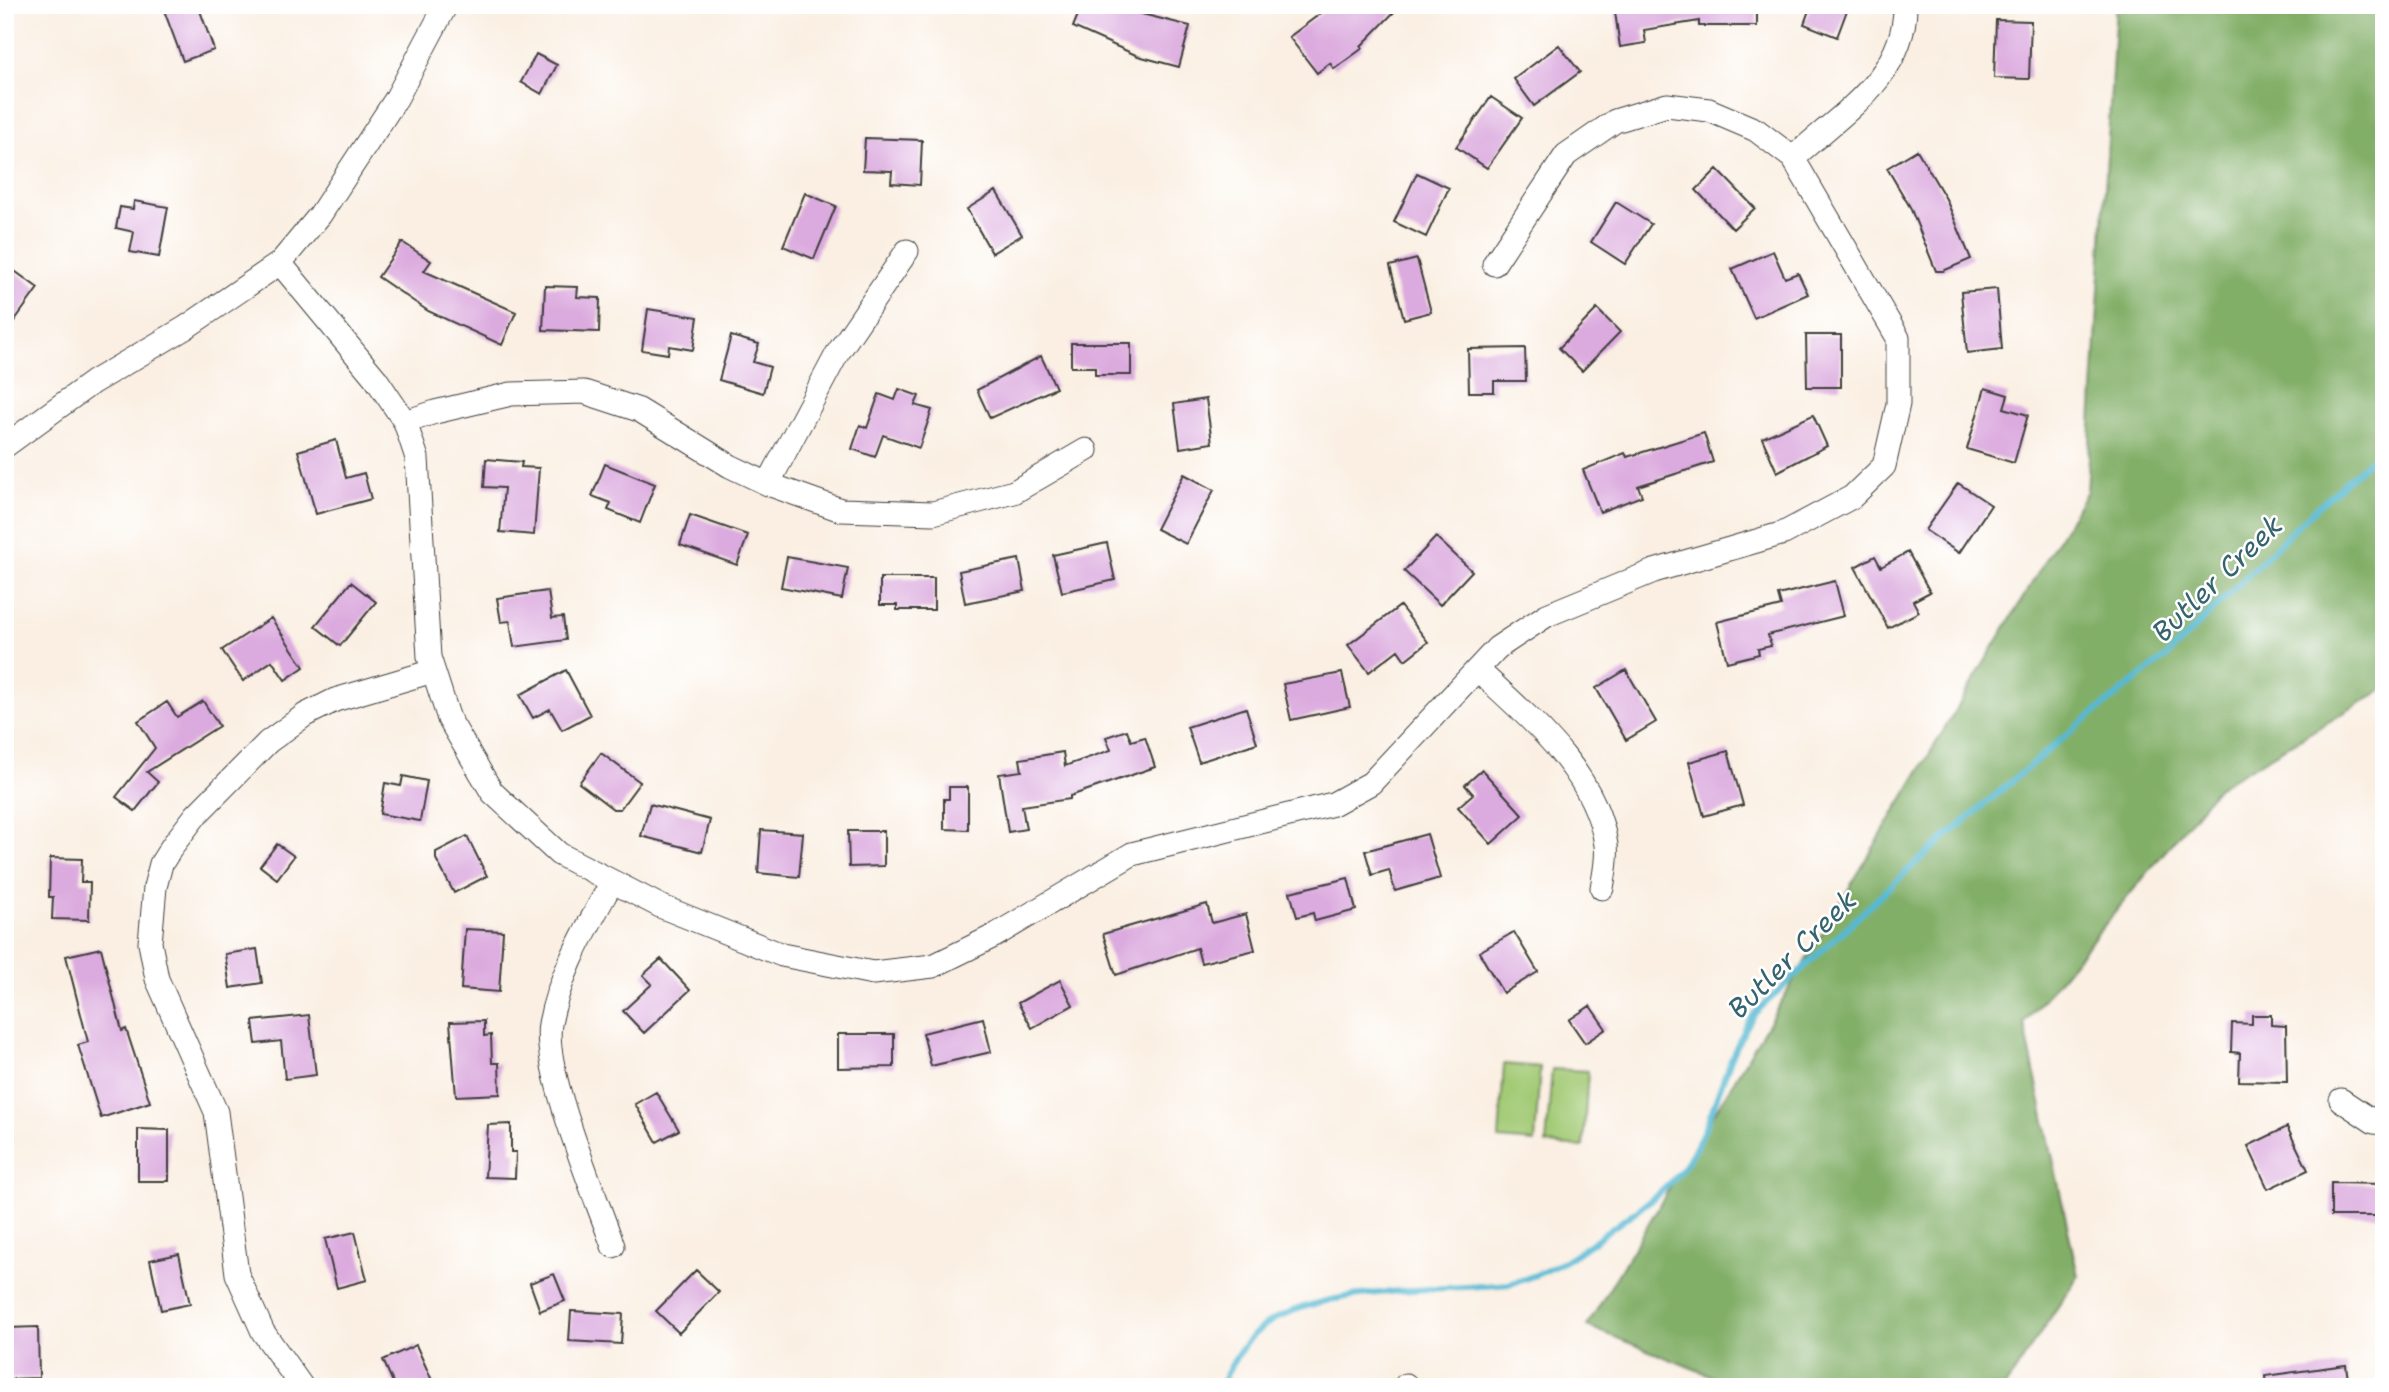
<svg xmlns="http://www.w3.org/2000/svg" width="2389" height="1392" font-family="'Shantell Sans',sans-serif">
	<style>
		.green { fill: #a3cb76; stroke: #607449; stroke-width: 2 }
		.forest { fill: #82af67; stroke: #4f6642; stroke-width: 2 }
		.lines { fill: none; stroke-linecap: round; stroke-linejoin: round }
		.stream { stroke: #54b9d3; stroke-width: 6 }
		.building { fill: #dbaade }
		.minor-casing { stroke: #3d3c3a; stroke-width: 25 }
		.minor { stroke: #fff; stroke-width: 23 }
		.labels { text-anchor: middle; stroke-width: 5; stroke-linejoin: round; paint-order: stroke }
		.water-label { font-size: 28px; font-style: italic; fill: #35636e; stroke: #fff }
	</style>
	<rect width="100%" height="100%" fill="#fff"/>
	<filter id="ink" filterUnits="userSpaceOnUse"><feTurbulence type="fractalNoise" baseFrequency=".0143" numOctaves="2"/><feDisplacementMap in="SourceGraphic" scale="14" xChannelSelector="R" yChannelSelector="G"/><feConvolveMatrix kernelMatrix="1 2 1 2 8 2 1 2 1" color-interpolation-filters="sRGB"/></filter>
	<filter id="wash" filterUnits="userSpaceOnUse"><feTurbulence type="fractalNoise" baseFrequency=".00686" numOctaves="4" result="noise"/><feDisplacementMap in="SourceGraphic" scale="28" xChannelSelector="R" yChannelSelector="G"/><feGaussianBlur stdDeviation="1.57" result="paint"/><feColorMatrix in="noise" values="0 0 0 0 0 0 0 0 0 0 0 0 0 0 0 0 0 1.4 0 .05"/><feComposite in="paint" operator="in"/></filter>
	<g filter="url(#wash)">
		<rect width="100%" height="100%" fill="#faefe2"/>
		<path class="green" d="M1504,1064L1540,1067L1535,1142L1499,1139Z
			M1552,1069L1588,1071L1583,1147L1546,1144Z"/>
		<path class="forest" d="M2116,5H2384V689L2217,788L2024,1023L2078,1276L2005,1387H1739L1587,1326L2087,491Z"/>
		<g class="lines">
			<path class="stream" d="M1220,1387C1231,1366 1240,1346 1259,1330C1312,1285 1441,1291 1509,1284C1557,1270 1572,1257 1611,1229C1655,1197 1682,1183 1704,1130C1722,1089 1729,1052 1755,1013L1919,860L2065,736L2166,657L2302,521L2384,447"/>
		</g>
		<g id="blocks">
			<path class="building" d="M162,5H198L214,50L183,61Z
				M1082,5H1132L1130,11L1190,26L1179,67L1138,56L1073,27Z
				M1332,5H1401L1361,46L1363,48L1334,69L1330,63L1317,73L1289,37Z
				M1614,5H1757V26H1699V21L1644,30L1646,43L1620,47Z
				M1811,5H1849L1837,37L1804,24Z
				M1996,20L2031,21L2029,79L1994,78Z
				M1559,45L1580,72L1534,106L1514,79Z
				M536,54L557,65L542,94L521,82Z
				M1491,97L1522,118L1487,168L1456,147Z
				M865,138L922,140L920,185L891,183L892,171L863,170Z
				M1917,150L1946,199L1971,259L1943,271H1936L1910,207L1887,168Z
				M1717,169L1755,208L1733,229L1696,190Z
				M1417,173L1449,188L1426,237L1394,222Z
				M996,191L1022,235L992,253L967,209Z
				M805,193L836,206L814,259L783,246Z
				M134,201L168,207L159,257L130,252L134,232L116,228L120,207L133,209Z
				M1616,202L1651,224L1625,264L1591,242Z
				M402,242L431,261L424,271L516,312L502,345L428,311L378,277Z
				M1773,251L1785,278L1798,273L1808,294L1754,318L1732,269Z
				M1417,259L1431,312L1404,319L1390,266Z
				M5,264L38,288L5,334Z
				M545,286L578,287L577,297L600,298L599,332L543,330Z
				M1997,289L2002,349L1967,353L1961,292Z
				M648,309L698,317L693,350L669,346L668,354L642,350Z
				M1597,309L1620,332L1582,371L1559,348Z
				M1806,335H1841V387H1807Z
				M731,336L759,344L753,362L770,367L763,393L719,380Z
				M1071,343H1131V375H1095V367H1071Z
				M1525,348L1526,381H1494V392H1469L1468,349Z
				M1041,356L1056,388L990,418L977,390Z
				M1985,388L2008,395L2004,408L2028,415L2014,463L1967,449Z
				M899,389L919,396L915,405L932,410L919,448L883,435L875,457L852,449L860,425L867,428L879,394L895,400Z
				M1206,399L1212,443L1180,448L1174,404Z
				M1813,415L1827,446L1777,472L1762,438Z
				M1704,433L1713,462L1638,486L1642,496L1600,512L1583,470L1625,453L1627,457Z
				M336,440L346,478L364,473L371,499L316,514L298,451Z
				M486,459L522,462L521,467L539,468L534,535L500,532L504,488L484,487Z
				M605,464L655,484L640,523L608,510L611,503L592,496Z
				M1184,474L1214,490L1186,544L1156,529Z
				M1958,483L1991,505L1959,553L1925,530Z
				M690,515L748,535L737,565L680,545Z
				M1436,537L1472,571L1440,605L1404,571Z
				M1107,543L1115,580L1062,592L1053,555Z
				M1908,552L1930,592L1913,601L1919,612L1888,628L1855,567L1875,556L1881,567Z
				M787,557L848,568L842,599L781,587Z
				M1019,559L1025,591L965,603L959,571Z
				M880,578H934V610H897V605H880Z
				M1835,581L1844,616L1768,635L1771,646L1758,649L1759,654L1727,662L1717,622L1781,606L1778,595Z
				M351,582L376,602L340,646L315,626Z
				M548,591L552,618L563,617L566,640L514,647L510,621L501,622L497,598Z
				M1400,606L1428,642L1405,660L1398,650L1369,672L1348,645Z
				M271,618L304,667L285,680L272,661L243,681L222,650Z
				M566,670L590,715L562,730L550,709L533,718L520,695Z
				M1626,670L1656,722L1626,740L1596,688Z
				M1342,673L1350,707L1291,720L1283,684Z
				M203,701L219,726L147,772L158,782L135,811L116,797L155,748L138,721L167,702L177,717Z
				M1246,708L1257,743L1199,762L1187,727Z
				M1127,730L1131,741L1145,737L1155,767L1070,796V799L1022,806L1026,829L1008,832L999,774L1022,771L1020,759L1063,752L1065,766L1111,750L1106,737Z
				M1728,751L1743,805L1704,816L1689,762Z
				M601,753L640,782L620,809H613L579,783Z
				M1482,770L1523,815L1491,844L1458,807L1473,794L1465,785Z
				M403,776L427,781L420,821L380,814L385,783L401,786Z
				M949,787H968V830L944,829V799H949Z
				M650,804L710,820L702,852L641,836Z
				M761,830L803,833L799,877L758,873Z
				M848,831H884V866L849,867Z
				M1427,834L1440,878L1395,891L1389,870L1372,875L1365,851Z
				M467,836L487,876L454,893L436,859V852Z
				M277,844L294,856L277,879L260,866Z
				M50,858L82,859L81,882H90L89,920L52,919L53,897H49Z
				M1348,878L1356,910L1315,921L1313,913L1297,917L1290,892Z
				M1207,904L1212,923L1246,914L1255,950L1201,963L1197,948L1116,975L1103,934Z
				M465,929L503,931L499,992L461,989Z
				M1514,932L1538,972L1503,993L1479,952Z
				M101,948L122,1031L126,1029L150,1102L101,1118L78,1045L88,1042L66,956Z
				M257,949L262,983L230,988L225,954Z
				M661,959L690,990L644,1033L623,1011L652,984L643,975Z
				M1060,980L1073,1005L1032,1028L1018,1003Z
				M1590,1006L1606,1029L1585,1043L1569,1020Z
				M309,1015L316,1075L285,1079L281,1041L256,1044L253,1021Z
				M2252,1015H2271V1025L2286,1026L2287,1082L2239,1081L2240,1053L2231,1052L2232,1023L2252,1024Z
				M983,1018L991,1052L931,1066L923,1033Z
				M484,1021V1036L491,1035L492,1063H499L500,1094L456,1096L450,1022Z
				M838,1034H894V1067L838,1068Z
				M656,1092L679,1130L657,1142L635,1104Z
				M511,1124V1152H516L515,1178L485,1177L488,1125Z
				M2287,1127L2308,1170L2268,1189L2248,1146Z
				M138,1129L169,1130V1181H138Z
				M2331,1183L2384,1184V1216H2331Z
				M355,1232L367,1280L337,1288L325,1239Z
				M179,1254L190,1304L161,1310L150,1260Z
				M696,1270L719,1292L679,1333L656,1311Z
				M554,1274L565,1301L540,1311L530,1283Z
				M571,1311L623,1314L621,1344L569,1341Z
				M38,1327L39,1378L8,1379L7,1328Z
				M416,1345L435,1387H395L383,1360Z
				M2346,1365L2349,1387H2267L2266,1376Z"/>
		</g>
	</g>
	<g filter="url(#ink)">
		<use href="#blocks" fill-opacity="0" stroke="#3d3c3a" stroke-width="2"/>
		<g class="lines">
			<g class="minor-casing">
				<path id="minor" d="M1793,158C1839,115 1906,77 1905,5
					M280,263L376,379L405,422L417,458L429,657L449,719L492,792L559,854L660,906L782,955L873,973L933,966L994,936L1132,854L1333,804L1371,783L1497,648L1547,615L1654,571L1784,533L1852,497L1884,466L1898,404V338L1793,158L1756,130L1709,110L1667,105L1615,121L1566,155L1494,264
					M405,422L435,412L511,394L584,392L639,410L730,466L768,484L841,510L933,513L1014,492L1086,450
					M5,446L93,382L185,328L280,263L320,215L396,99L446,5
					M768,484L837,354L907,251
					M1478,670C1529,718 1596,772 1606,845C1608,859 1604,875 1602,888
					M612,882C588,926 559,974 550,1024C542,1070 596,1197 613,1246
					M2341,1100L2374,1122L2384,1123
					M302,1387L263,1332L237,1274L216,1112L157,979L150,943L155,887L161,864L173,845L196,815L268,742L305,715L335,700L433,671
					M1406,1387V1385"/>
			</g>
			<use href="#minor" class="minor"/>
		</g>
	</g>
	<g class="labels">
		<g class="water-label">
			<text transform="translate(2217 578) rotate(-44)" y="10">Butler Creek</text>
			<text transform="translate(1792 954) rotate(-45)" y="10">Butler Creek</text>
		</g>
	</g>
	<rect width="2389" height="1392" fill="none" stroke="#fff" stroke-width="28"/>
</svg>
